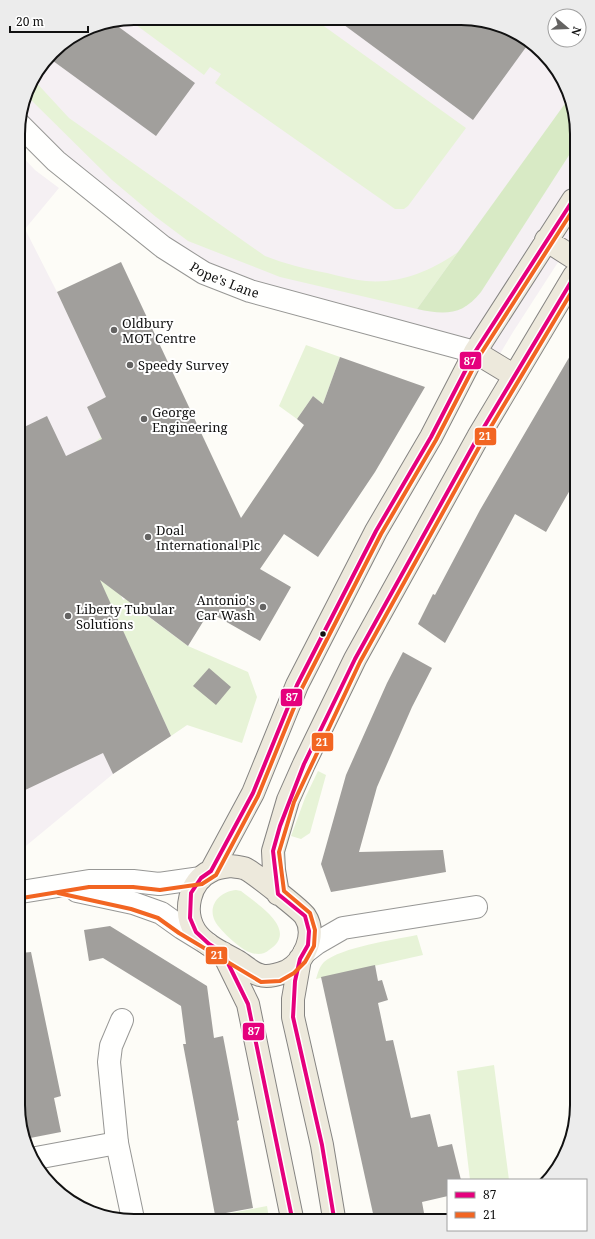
<svg xmlns="http://www.w3.org/2000/svg" width="595" height="1239" font-family="'Noto Serif',serif">
	<style>
		.industrial { fill: #f5f0f3 }
		.green { fill: #e7f3d7 }
		.forest { fill: #d8eac5 }
		.building { fill: #a19f9c }
		.lines { fill: none; stroke-linecap: round; stroke-linejoin: round }
		.minor-casing { stroke: #979795; stroke-width: 24 }
		.major-casing { stroke: #858482; stroke-width: 24 }
		.minor { stroke: #fffffe; stroke-width: 22 }
		.major { stroke: #ede9dc; stroke-width: 22 }
		.bus-1-casing { stroke: #fff; stroke-width: 7 }
		.bus-2-casing { stroke: #fff; stroke-width: 7 }
		.bus-1 { stroke: #e5007d; stroke-width: 4 }
		.bus-2 { stroke: #f26522; stroke-width: 4 }
		.poi-dot { fill: #646362; stroke: #fff; stroke-width: 1.5 }
		.bus-dot { fill: #111; stroke: #fff; stroke-width: 1.5 }
		.labels { text-anchor: middle; stroke-width: 4; stroke-linejoin: round; paint-order: stroke }
		.street-label { font-size: 13px; fill: #111; stroke: #fff }
		.poi-label { font-size: 13px; fill: #111; stroke: #fff; text-anchor: start }
		.rim { fill: none; stroke: #111; stroke-width: 2 }
		.line-badge { stroke: #fff; stroke-width: 1.5 }
		.badge-label { font-size: 11px; text-anchor: middle; font-weight: bold; fill: #fff }
	</style>
	<rect width="100%" height="100%" fill="#fdfcf7"/>
	<path class="industrial" d="M134,18L483,20L538,47L573,104V239L513,332L494,364L204,273L19,119L30,82L57,47L90,27Z
		M19,153L35,170L59,188L25,229L57,292L107,397L87,407L121,478L76,500L123,600L187,725L113,774L21,850Z"/>
	<path class="green" d="M134,18L314,19L466,128L408,206L404,209H395L215,83L221,74L210,67L204,75L128,19Z
		M33,79L69,118L265,256C285,264 306,269 327,273C340,276 353,280 366,281C400,284 431,271 458,252L417,309L280,277L188,241L156,217L112,180L26,95Z
		M306,345L340,357L323,404L313,396L297,419L279,406Z
		M101,437L121,478L76,499L123,600L173,577L186,578L142,612L188,646L248,672L257,697L242,743L187,725L171,736L61,496L108,474L94,443Z
		M318,771L326,775L310,833L301,839L291,836L305,798Z
		M236,890L241,891C257,904 300,930 269,950C264,955 256,955 249,952C240,949 217,928 214,919C208,903 222,891 236,890Z
		M417,935L423,955L316,979C318,973 319,967 324,962C342,947 393,940 417,935Z
		M494,1065L509,1180H470L457,1071Z
		M267,1206L269,1218H205Z"/>
	<path class="forest" d="M569,98L573,104V149L481,292C462,316 444,315 417,309Z"/>
	<path class="building" d="M336,19L483,20L529,43L473,120Z
		M112,22L195,83L156,136L49,58L57,47L90,27Z
		M121,262L241,518L304,425L297,419L313,396L323,404L340,357L425,387L375,472L318,557L284,534L260,569L291,587L260,641L209,612L188,646L100,580L171,736L113,774L103,753L21,792L20,429L47,416L66,456L102,439L87,407L106,397L57,292Z
		M574,349V483L546,532L515,514L445,643L418,624L433,594L435,595L480,510Z
		M403,652L432,668L412,707L377,787L359,852L443,850L446,872L331,892L321,864L346,775L387,683Z
		M209,668L231,687L216,705L193,686Z
		M110,926L207,986L214,1038L223,1036L239,1120L237,1121L253,1208L215,1215L183,1044H186L181,1006L103,958L89,961L84,930Z
		M31,952L61,1096L54,1098L61,1132L25,1139L22,1127L21,953Z
		M375,965L378,981L382,980L388,1000L378,1003L386,1041L393,1040L411,1118L430,1114L438,1147L452,1144L461,1180H448V1196L422,1202L424,1213L403,1217L374,1218L321,977Z"/>
	<g class="lines">
		<g class="minor-casing">
			<g id="minor">
				<path id="s1" d="M19,124L56,161L163,247L204,273L250,291L475,352"/>
				<path d="M77,891L133,903L161,913L182,928L208,944"/>
				<path d="M21,892L89,881H133L159,884L201,878"/>
				<path d="M304,953L317,943L343,928L476,907"/>
				<path d="M122,1020L111,1046L109,1062L117,1143L133,1219"/>
				<path d="M36,1158L117,1143"/>
			</g>
		</g>
		<g class="major-casing">
			<path id="major" d="M546,240L574,258
				M475,352L513,375
				M231,866C236,867 242,867 246,869C254,873 301,910 305,916C317,934 304,962 287,971C279,974 268,978 260,975C252,973 244,965 237,961C223,953 204,945 195,931C183,912 189,881 211,871C216,868 225,867 231,866Z
				M211,871L253,793L297,685L376,531L431,437L475,352L573,200
				M278,894L274,870L273,851L288,800L304,764L355,659L478,437L574,276
				M223,953L248,1004L292,1218
				M300,959L293,999V1017L322,1145L334,1218"/>
		</g>
		<use href="#minor" class="minor"/>
		<use href="#major" class="major"/>
		<g class="bus-1-casing">
			<path id="bus-1" d="M292,1218L248,1004L223,953L209,944L196,932L190,918L191,893L201,878L211,871L253,793L297,685L376,531L431,437L475,352L573,200
				M334,1218L322,1145L293,1017L295,981L300,959L308,945L309,931L305,916L278,894L273,851L280,826L304,764L355,659L478,437L574,277"/>
		</g>
		<g class="bus-2-casing">
			<path id="bus-2" d="M58,893L131,909L158,918L179,933L261,982L280,981L294,973L305,962L314,946L315,930L310,913L284,891L279,852L294,802L360,662L483,440L574,288
				M22,898L89,887H133L160,890L202,884L216,875L258,796L302,688L381,534L436,440L480,355L573,210"/>
		</g>
		<use href="#bus-1" class="bus-1"/>
		<use href="#bus-2" class="bus-2"/>
	</g>
	<g class="poi-dot">
		<circle cx="114" cy="330" r="4"/>
		<circle cx="130" cy="365" r="4"/>
		<circle cx="144" cy="419" r="4"/>
		<circle cx="148" cy="537" r="4"/>
		<circle cx="263" cy="607" r="4"/>
		<circle cx="68" cy="616" r="4"/>
	</g>
	<circle class="bus-dot" cx="323" cy="634" r="3.5"/>
	<g class="labels">
		<g class="street-label">
			<text dy="5" stroke="none"><textPath href="#s1" startOffset="260">Pope's Lane</textPath></text>
		</g>
		<g class="poi-label">
			<text x="122" y="328">Oldbury<tspan x="122" dy="15">MOT Centre</tspan></text>
			<text x="138" y="370">Speedy Survey</text>
			<text x="152" y="417">George<tspan x="152" dy="15">Engineering</tspan></text>
			<text x="156" y="535">Doal<tspan x="156" dy="15">International Plc</tspan></text>
			<text x="255" y="605" text-anchor="end">Antonio's<tspan x="255" dy="15">Car Wash</tspan></text>
			<text x="76" y="614">Liberty Tubular<tspan x="76" dy="15">Solutions</tspan></text>
		</g>
	</g>
	<path d="M0 0H595V1239H0ZM134 25H461A109 109 0 0 1 570 134V1105A109 109 0 0 1 461 1214H134A109 109 0 0 1 25 1105V134A109 109 0 0 1 134 25Z" fill="#ececec" fill-rule="evenodd"/>
	<path class="rim" d="M134 25H461A109 109 0 0 1 570 134V1105A109 109 0 0 1 461 1214H134A109 109 0 0 1 25 1105V134A109 109 0 0 1 134 25Z"/>
	<g class="line-badge">
		<rect x="459" y="351" width="23" height="19" rx="4" fill="#e5007d"/>
		<rect x="474" y="427" width="23" height="19" rx="4" fill="#f26522"/>
		<rect x="280" y="688" width="23" height="19" rx="4" fill="#e5007d"/>
		<rect x="311" y="732" width="23" height="20" rx="4" fill="#f26522"/>
		<rect x="205" y="946" width="23" height="19" rx="4" fill="#f26522"/>
		<rect x="242" y="1022" width="23" height="19" rx="4" fill="#e5007d"/>
	</g>
	<g class="badge-label">
		<text x="470" y="365">87</text>
		<text x="485" y="440">21</text>
		<text x="292" y="701">87</text>
		<text x="322" y="746">21</text>
		<text x="217" y="959">21</text>
		<text x="254" y="1035">87</text>
	</g>
	<rect x="447" y="1179" width="140" height="52" fill="#ffffff" stroke="#a0a0a0"/>
	<rect x="455" y="1192" width="20" height="6" fill="#e5007d" stroke="#a0a0a0"/>
	<text x="483" y="1199" font-size="12" fill="#111111">87</text>
	<rect x="455" y="1212" width="20" height="6" fill="#f26522" stroke="#a0a0a0"/>
	<text x="483" y="1219" font-size="12" fill="#111111">21</text>
	<g transform="translate(567 28) rotate(109)"><circle r="19" fill="#ffffff" stroke="#a0a0a0"/>
	<path d="M0-3L7 15L0 10L-7 15Z" fill="#646362"/>
	<text y="-6" font-size="11" font-weight="bold" text-anchor="middle" fill="#111111">N</text>
	</g>
	<path d="M10 26v6h78v-6" fill="none" stroke="#111111" stroke-width="2"/>
	<text x="16" y="26" font-size="12" fill="#111111" stroke="#ffffff" stroke-width="3" paint-order="stroke">20 m</text>
</svg>
